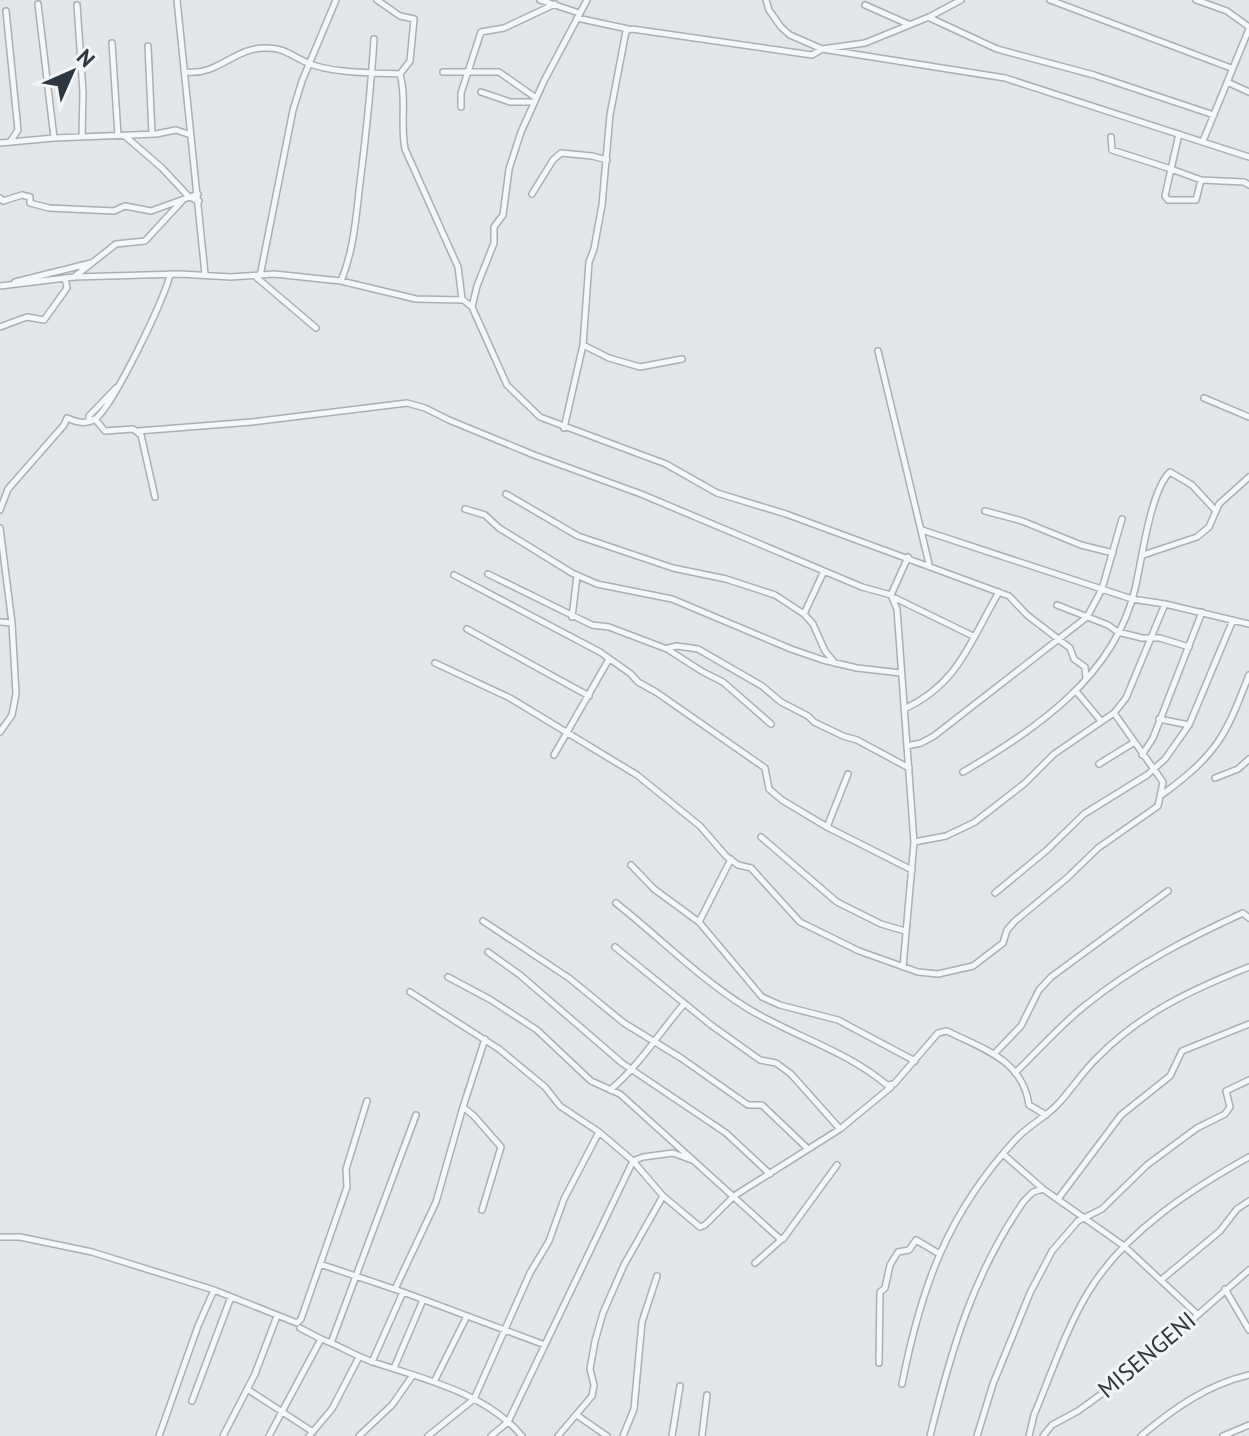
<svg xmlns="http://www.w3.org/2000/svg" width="1249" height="1436" font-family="'PT Sans',sans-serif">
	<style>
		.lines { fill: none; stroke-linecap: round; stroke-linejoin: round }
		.minor-casing { stroke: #a9afb4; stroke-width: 8 }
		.minor { stroke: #f6f7f9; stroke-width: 5 }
		.labels { text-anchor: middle; stroke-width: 6; stroke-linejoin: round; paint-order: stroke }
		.street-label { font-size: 24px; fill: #2d3740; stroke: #f3f6f7 }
	</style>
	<rect width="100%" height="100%" fill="#e4e7ea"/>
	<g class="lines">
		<g class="minor-casing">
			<path id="minor" d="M177,0L205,274
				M377,0L400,16L414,19L410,61L400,74
				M540,0L579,13
				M766,0L769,10L781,27L790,35L822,49L1005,78L1249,157
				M1050,0L1231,68
				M1196,0L1227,11L1249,27
				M38,4L54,138
				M77,5L83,92L82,137
				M865,5L908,24
				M6,11L18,130L10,142
				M577,18L628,29
				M930,18L997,49L1094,75L1214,115
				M112,43L118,135
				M148,46L152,134
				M186,72C219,76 235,46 268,48C285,48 293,57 308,63C329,73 376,73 400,74
				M443,72H499L536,98
				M400,74C407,98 400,124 405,149L458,267L462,299L472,307L507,385L540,417L666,464L717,493L786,514L1009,596L1027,615L1070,648L1074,659L1085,667L1086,679
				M1227,82L1249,92
				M481,92L510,102H534
				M461,107V93L481,32L504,28L555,4
				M1179,134L1171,169L1201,180L1244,182L1249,185
				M125,136L162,168L189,197L199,201
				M1111,137L1112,150L1171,169L1165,196L1168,200H1196L1201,180
				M1203,141L1249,29
				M0,143L54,138L156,134L176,130L188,134
				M532,194L553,160L561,153L592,156L607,160
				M0,198L3,201L22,195L30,197V203L49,208L114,211L125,206L151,211L198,194
				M260,276L293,110L302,81L336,0
				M74,277L116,244L145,241L182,201
				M256,277L316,328
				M341,281L416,299L462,300
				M15,282L91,263
				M0,286L74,277L180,274L231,277L274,274L341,281C354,250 356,216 360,183C366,135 371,87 374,39
				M472,307L477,286L494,243V227L503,215L509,169L521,132L544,81L587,0
				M0,327L27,317L44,320L67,288L65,278
				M583,345L609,358L640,367L682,359
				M878,351L929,564
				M1204,398L1249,417
				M95,419L105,431L133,429L141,435L155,497
				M89,420V416L116,388
				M564,428L583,345L589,262L594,249L602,205L610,115L626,31L632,29L812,55L822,49L865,43L929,17L961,0
				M138,431L252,422L407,403L425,408L449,420L534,455L641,494L862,587L891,595L897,609L914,842L903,967
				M506,494L578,536L673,568L726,579L775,595L804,614L813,624L825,651L835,663
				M465,509L485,515L499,528L572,573L597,584L672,599L791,649L823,660L857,668L901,673
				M0,510L8,489L64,425L67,418C76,422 85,425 95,419C111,410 167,295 170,274
				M985,511L1022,521L1081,545L1113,553
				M0,528L12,623L16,694L12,715L0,732
				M922,530L1132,599L1165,604L1249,624
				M1143,555L1197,537L1209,527L1219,504L1249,477
				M488,574L592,625L609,627L667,649L703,672L723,682L771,724
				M454,575L600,652L631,674L638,682L656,692L765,768L769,789L782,800L827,827L912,870
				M891,595L908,557
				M895,598L973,636
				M1057,605L1108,625L1118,632L1142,638H1160L1189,647
				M804,614L824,571
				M572,617L577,576
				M0,622L12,623
				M467,629L589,696
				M668,648L677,646L698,649L762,686L781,702L808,716L814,722L843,736L857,740L909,768
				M435,663L510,698L637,775L700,826L726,856L738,865L751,868L800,922L859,951L918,972L938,974L973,966L1003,943L1007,930L1015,921L1067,878L1098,848L1158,806L1163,782L1114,713
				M1076,691L1101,721L1103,720
				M904,709C959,684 970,641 999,592
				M1159,719L1189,725
				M907,746L921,743L934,736L1087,617L1102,589L1122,519
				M554,755L609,659
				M1142,755L1153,738L1202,612
				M1099,764L1133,743
				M963,772C1036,729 1114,677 1135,589C1142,560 1150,491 1170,472L1192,485L1216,511
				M1215,778L1238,769L1249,759
				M1163,794C1218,753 1225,737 1249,675
				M827,827L848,774
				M761,837L837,902L881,924L905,931
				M914,842L946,836L975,822L1025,783L1054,754L1114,713L1126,698L1165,604
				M631,865L654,889L699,922L762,997L780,1005L838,1020L915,1061
				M995,893L1047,850L1084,814L1147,775L1165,759L1189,725L1233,620
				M616,903C659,937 700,979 747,1008C793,1036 845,1050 887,1085L894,1084L938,1033L947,1031C983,1049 1023,1060 1029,1105L1046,1115
				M483,921L569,978L624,1023L681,1058L748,1105H762L807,1148
				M699,922L731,859
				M615,947L711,1025L760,1060L776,1063L791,1074L840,1129
				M488,952L520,975L622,1063L726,1133L770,1174
				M448,977L491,1000L537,1030L591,1081L620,1094L779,1238L783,1239L837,1165
				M410,992L499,1049L545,1087L560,1106L599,1132L633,1161L663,1196L700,1227L705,1225L734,1196L840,1129L891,1087
				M995,1053L1021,1026L1039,990L1051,977L1168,891
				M1015,1073C1039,1050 1061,1024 1087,1004C1134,966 1188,938 1243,913L1249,918
				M610,1090C639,1066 659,1033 684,1004
				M463,1107L485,1039
				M1003,1154L1043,1189L1124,1246L1197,1314
				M1058,1199L1121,1115L1170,1076L1182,1051L1249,1024
				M0,1237H20L92,1252L214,1290L297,1323L301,1319L347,1187L346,1169L367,1101
				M755,1263L781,1240
				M320,1264L403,1292L545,1345
				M1161,1280L1220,1231L1237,1209L1249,1201
				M395,1289L436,1202L463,1107L474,1116L501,1147L482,1210
				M1225,1289L1249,1330
				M300,1328L321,1339
				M331,1343L416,1115
				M372,1362L403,1292
				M879,1363L880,1292L885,1288L890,1265L898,1252L909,1250L916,1240L938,1253
				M394,1368L423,1300
				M434,1382L467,1316
				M902,1384C921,1287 948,1212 1016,1139C1029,1125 1046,1117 1058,1104C1072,1089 1083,1071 1098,1057C1141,1013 1193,989 1249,967
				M247,1389L313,1432
				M192,1401L231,1297
				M578,1416L607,1436
				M159,1436L198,1326L214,1290
				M223,1436L255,1374L277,1316
				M269,1436L321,1339C339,1345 355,1356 373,1362C424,1379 486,1393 522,1436
				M309,1436L332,1409L359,1357
				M359,1436L392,1405L413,1375
				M428,1436L474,1399L530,1273L549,1241L564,1199L599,1132
				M491,1436L508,1422L633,1161L643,1157L673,1153L692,1160
				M558,1436L592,1396L594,1385L590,1369L595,1341L603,1313L624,1265L663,1196
				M623,1436L634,1409L642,1322L657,1276
				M672,1436L680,1386
				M702,1436L707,1395
				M930,1436C951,1351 973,1274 1024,1201L1033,1192L1043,1189
				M977,1436L993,1384L1030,1293L1052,1251L1078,1221L1102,1209L1147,1165L1197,1128L1225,1114L1230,1107L1226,1091L1249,1080
				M1029,1436L1034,1415C1050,1377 1067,1326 1089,1291C1125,1232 1190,1190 1249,1157
				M1043,1436L1052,1425L1078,1411L1136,1369L1249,1270
				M1141,1436C1174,1408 1207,1385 1249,1375
				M1223,1436L1249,1425"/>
		</g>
		<use href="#minor" class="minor"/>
	</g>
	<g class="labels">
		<g class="street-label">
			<text transform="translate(1147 1355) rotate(-40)" y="8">MISENGENI</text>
		</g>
	</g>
	<g transform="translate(72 72) rotate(45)" stroke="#f3f6f7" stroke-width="6" paint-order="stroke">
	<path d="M0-6L14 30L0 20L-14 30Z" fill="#2d3740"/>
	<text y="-12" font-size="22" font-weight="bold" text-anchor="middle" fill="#2d3740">N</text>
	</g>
</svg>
